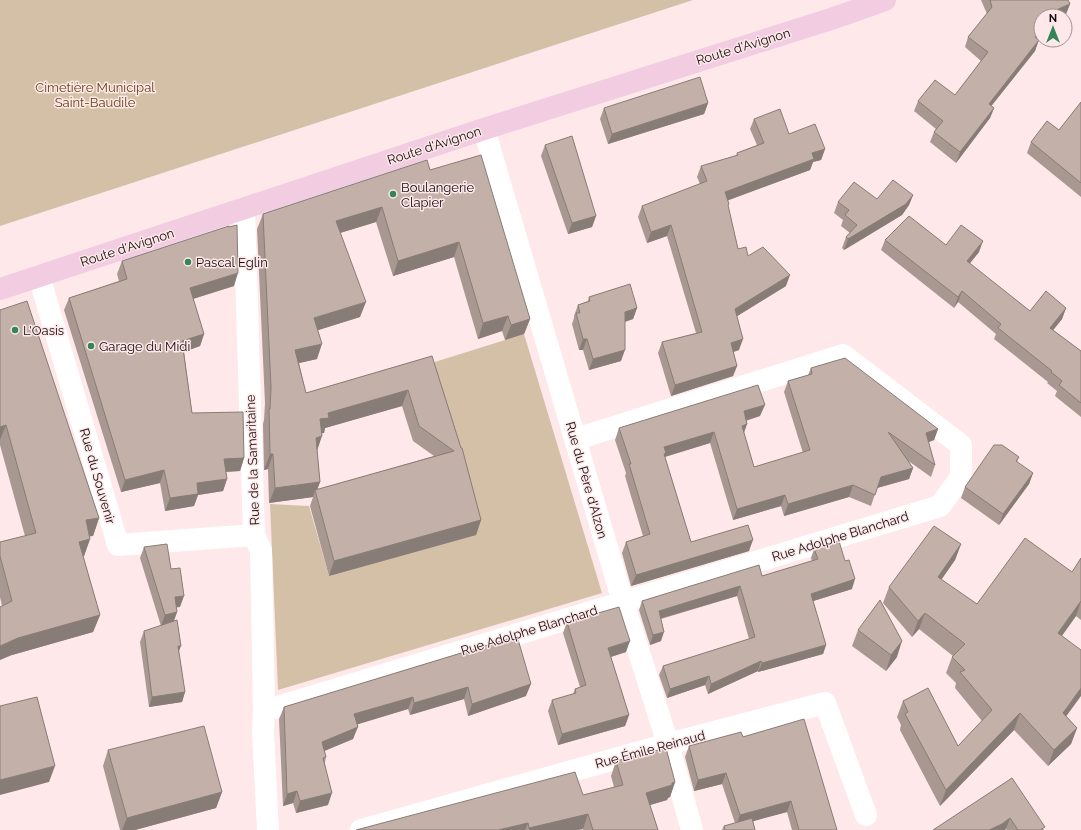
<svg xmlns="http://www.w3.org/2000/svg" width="1081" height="830" font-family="Raleway,sans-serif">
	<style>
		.green { fill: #d4c0a7 }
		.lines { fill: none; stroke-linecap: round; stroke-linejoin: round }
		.street { stroke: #fff; stroke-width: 22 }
		.secondary { stroke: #f2cde2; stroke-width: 22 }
		.wall { fill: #a89891; fill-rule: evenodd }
		.shaded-wall { fill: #887c76 }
		.building { fill: #c3b1a9; stroke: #887c76 }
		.poi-dot { fill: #328659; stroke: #fee8e9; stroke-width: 1.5 }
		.labels { text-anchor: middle; stroke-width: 3; stroke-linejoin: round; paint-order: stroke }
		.street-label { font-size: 13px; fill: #140e0e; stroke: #fee8e9 }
		.park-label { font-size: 13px; fill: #644314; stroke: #fee8e9 }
		.poi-label { font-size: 13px; fill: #140e0e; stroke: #fee8e9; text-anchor: start }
	</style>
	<rect width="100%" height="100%" fill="#fee8e9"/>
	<path class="green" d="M0,0H693L0,226Z
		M524,334L602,593L278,690L270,504L309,506L329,576L475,535L425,365Z"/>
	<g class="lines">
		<path class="street" d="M484,129L623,602L668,744L692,830
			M244,208L254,535L261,551L264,711L263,732L268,830
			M39,276L118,545L254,535
			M264,711L940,506L961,477V445L843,355L576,439
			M361,830L668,744L825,703L866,815"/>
		<path class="secondary" d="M0,289L484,129L831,19L885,0"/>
	</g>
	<path class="wall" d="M981,0H1068L1070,4L1066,14L1062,16H1041L1038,39L1035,51L991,106L994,108L990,118L956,163L930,142L934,132L936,129L914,111L918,101L955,95L981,61L965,47L968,37L987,14Z
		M1081,102V197L1027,153L1031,142L1059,130Z
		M708,103L704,114L608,144L600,119L604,108Z
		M754,119L825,149L821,160L813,162L810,170L728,200V207L738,249L748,256L786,286L737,316L739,350L733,352L737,366L733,376L671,396L658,353L662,342L696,333L667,236L647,243L638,217L642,206L700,184L697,177L701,166L736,156L737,153L757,145L750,129Z
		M545,145L596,216L592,227L568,234L541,156Z
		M430,170L530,319L524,334L505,340L502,331L478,339L454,257L393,276L376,222L340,233L360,317L318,330L317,359L299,363L306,393L432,356L481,520L476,535L329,576L310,506L313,497L269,503L268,469L264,470L263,424L264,420L265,403L257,229L263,214ZM402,406L413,441L434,456L317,490L320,482L317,449L322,433H324L325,428Z
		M913,195L909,205L902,215L844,250L842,248L846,237L850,233L841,226L843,220L834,213L838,202L877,199Z
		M885,240L946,245L979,252L969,264L1030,311L1066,308L1062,319L1053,330L1081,351V417L1055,396L1057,391L1047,383L1048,382L994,339L996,334L958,302L954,308L881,250Z
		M122,261L234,286L193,299L204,334L200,346L184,352L192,413L244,458L240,471L226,472L227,479L223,491L198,495L194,506L165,511L160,483L121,492L64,310L69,298L119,281L117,274Z
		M589,297L637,308L633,319L625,322L621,361L589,370L583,350H579L572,324L574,318V316L578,305L588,301Z
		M0,310L99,518L93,536H89L90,539L84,556L83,557L100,615L93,632L12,655L2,606L0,597V542L25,536L0,445Z
		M811,368L938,429L934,440L928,442L935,465L931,477L907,460L913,468L909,479L877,488L871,506L849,497L784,516L781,506L733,520L710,443L665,457L691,542L749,551L631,586L622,553L626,542L643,536L625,476L626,473L615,440L619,428L760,416L746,421L747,424L744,433L754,467L803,453L784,392L788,381L808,375Z
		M1019,457L1017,462L1033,473L1029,484L999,525L961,498L965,487Z
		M961,544L955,560L941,580L977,604L1072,572L1081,558V620L1076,616L1062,636L1066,716L1077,728L1071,744L1048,766L1014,730L940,806L900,730L901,725L897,717L903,701L958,746L982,721L955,688L956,683L946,673L952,657L953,656L919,629L912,637L883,603L889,587Z
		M144,547L171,569L180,607H176L177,612L174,621L185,692L182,702L149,707L140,642L144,631L161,626L140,558Z
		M814,549L852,589L813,601L826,645L823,654L758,672V671L708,694L705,685L667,698L659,675L663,666L749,639L737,596L661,619V641L650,645L639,610L642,601L762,576L812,561L811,558Z
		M567,622L626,652L611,657L629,715L625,726L558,745L548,711L552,700L573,694L575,689L580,687L563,633Z
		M858,630L897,657L886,671L852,646Z
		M517,636L526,696L468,716L464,699L410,715L408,709L357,724L353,739L324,751L326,757L325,762L328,805L296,813L293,803L283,806L279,719L284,707Z
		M743,737L837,830H792L787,812L753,821L755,830H722L724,826L735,823L722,784L694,791L685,757L689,746Z
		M108,750L222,792L216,808L135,830H120L103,766Z
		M616,761L675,782L670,797L668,798L667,800L650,805L658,830H583V829L577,830H356L583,795L614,787L611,776Z
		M1012,778L1044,830H1007L1006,829Z"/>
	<path class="shaded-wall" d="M1070,4L1066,14L1062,16H1051L1056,10Z
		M1041,29V35L1031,48L1035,37Z
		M1039,40L1035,51L985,114L989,104Z
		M708,103L704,114L608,144L612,134Z
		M994,108L990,118L956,163L960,152Z
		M825,149L821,160L813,162L810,170L721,203L725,192L812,153Z
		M913,195L909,205L902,215L844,250L848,239Z
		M382,207L376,222L330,236L336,221Z
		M596,216L592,227L568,234L572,223Z
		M671,225L667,236L647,243L651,232Z
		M983,241L979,252L963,272L967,261Z
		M459,242L454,257L393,276L398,261Z
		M238,273L234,286L186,301L190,288Z
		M790,275L786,286L731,320L735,309Z
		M962,291L958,302L954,308L958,297Z
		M366,302L360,317L309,333L314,318Z
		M637,308L633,319L621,323L625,312Z
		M1066,308L1062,319L1046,339L1050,328Z
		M508,316L502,331L478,339L483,323Z
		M530,319L524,334L505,340L511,325Z
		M204,334L200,346L178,354L182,341Z
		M583,339H587L583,350H579Z
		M743,339L739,350L727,354L731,343Z
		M322,344L317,359L290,365L295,350Z
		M625,350L621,361L589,370L593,359Z
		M737,366L733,376L671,396L675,385Z
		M408,390L402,406L325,428L324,433L315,434L320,419L328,413Z
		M765,405L760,416L740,422L744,411Z
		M747,424L743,435L742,426Z
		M6,425L0,440V427Z
		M938,429L934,440L922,445L926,433Z
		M714,432L710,443L664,457V447Z
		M322,436L317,451L316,438Z
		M270,454H273L268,469L264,470Z
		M244,458L240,471L220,472L224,459Z
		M913,468L909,479L877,488L881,477Z
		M164,470L160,483L121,492L125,480Z
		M1033,473L1029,484L999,525L1003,514Z
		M227,479L223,491L198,495L194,506L165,511L170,498L197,483Z
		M320,482L316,493L315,490L313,497L269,503L275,488Z
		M853,485L849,497L784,516L788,504Z
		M785,495L781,506L733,520L737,509Z
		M99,518L93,536L80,538L86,520Z
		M481,520L476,535L329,576L334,561Z
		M90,539L84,556L72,559L79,542Z
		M753,540L749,551L631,586L636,575Z
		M961,544L955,560L932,593L938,577Z
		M855,579L852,589L807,603L811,594Z
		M740,586L737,596L655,620L659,611Z
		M184,596L180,607L171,608L175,597Z
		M1081,601L1076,616L1052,649L1058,633Z
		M177,612L173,623L161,626L165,615Z
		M925,613L919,629L912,637L918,621Z
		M100,615L93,632L12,655L0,660V646L18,638Z
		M664,632L661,641L650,645L653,635Z
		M630,641L626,652L604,659L608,648Z
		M902,641L897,657L886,671L891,655Z
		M826,645L823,654L758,672L762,663Z
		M178,646H181L177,656Z
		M761,661L758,671L708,694L711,684Z
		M709,676L705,685L667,698L670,689Z
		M531,684L526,696L468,716L472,704Z
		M468,687L464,699L410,715L414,703Z
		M1081,688V696L1057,729L1063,713Z
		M185,692L182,702L149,707L152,697Z
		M413,697L408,709L349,727L354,714Z
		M1020,713L1014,730L940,806L946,790Z
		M629,715L625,726L558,745L562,734Z
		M358,727L353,739L317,754L322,742Z
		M1077,728L1071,744L1048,766L1054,750Z
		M55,766L49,782L0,795V780Z
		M726,773L722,784L694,791L698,780Z
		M675,782L670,797L668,798L667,800L640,808L646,793Z
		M297,791L293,803L283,806L287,794Z
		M222,792L216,808L135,830H122L127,818Z
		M332,793L328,805L296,813L300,801Z
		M791,801L787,812L736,826L740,815Z
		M588,814L583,829L577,830H529V828Z
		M1010,818L1006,829L1005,830H989Z
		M528,823L525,830H498Z"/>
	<path class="building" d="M990,0H1068L1070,4L1056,10L1051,16H1041V29L1035,37L1039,40L989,104L994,108L960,152L934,132L943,121L918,101L935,80L955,95L988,52L968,37L992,7Z
		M700,77L708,103L612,134L604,108Z
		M1081,102V183L1031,142L1047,121L1059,130Z
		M780,109L789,134L815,124L825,149L812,153L814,159L725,192L729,204L728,205L738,249L746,247L748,256L763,247L790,275L735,309L743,339L731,343L737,366L675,385L662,342L702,332L671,225L651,232L642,206L707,181L701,166L738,155L737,153L764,143L754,119Z
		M572,136L596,216L572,223L545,145Z
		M481,155L530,319L511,325L508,316L483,323L459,242L398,261L382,207L336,221L366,302L314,318L322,344L295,350L306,393L432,356L461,448H462L481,520L334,561L315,490L454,451L419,426L408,390L328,413L329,418L320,419L322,436L316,438L320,482L275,488L273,454H270L269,409H270L271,388L263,214L427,160L430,170Z
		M893,180L913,195L906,204L848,239L846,237L857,225L845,215L849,210L838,202L854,182L877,199Z
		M909,216L946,245L961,225L983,241L967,261L1030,311L1046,291L1066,308L1050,328L1081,351V403L1059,385L1062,381L1051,372L1052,371L998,328L1001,324L962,291L958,297L885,240Z
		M237,225L238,273L190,288L204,334L182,341L192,413L243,412L244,458L224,459L227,479L197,483L198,494L170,498L164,470L125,480L69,298L127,279L122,261L229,226V227Z
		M630,284L637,308L625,312V350L593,359L587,339H583L576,313H580L578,305L590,301L589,297Z
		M27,301L99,518L86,520L90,539L79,542L100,615L18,638L0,646V607L12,601L0,556V542L36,533L6,425L0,427V310Z
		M845,358L938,429L926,433L935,465L888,432L913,468L881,477L875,495L853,485L788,504L785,495L737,509L714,432L664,447L666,453L664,454L691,542L748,525L753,540L636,575L626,542L650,534L629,464H631L619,428L758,385L765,405L744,411L747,424L742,426L754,467L810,450L788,381L812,374L811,368Z
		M994,445H1002L1019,457L1016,461L1033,473L1003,514L965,487Z
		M934,526L961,544L938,577L977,604L1025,538L1072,572L1081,558V601L1058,633L1081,650V688L1063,713L1077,728L1054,750L1020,713L946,790L905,714L908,712L903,701L928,688L958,746L992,710L960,672L965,670L952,657L965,644L925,613L918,621L889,587Z
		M839,541L845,561L849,560L855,579L811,594L826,645L762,663L761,661L711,684L709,676L670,689L663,666L755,637L740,586L659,611L664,632L653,635L642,601L759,565L762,576L818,559L814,549Z
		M167,544L171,569L180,568L184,596L175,597L177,612L165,615L144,547Z
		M880,600L902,641L891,655L858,630Z
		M619,607L630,641L608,648L629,715L562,734L552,700L576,693L575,689L586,685L567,622Z
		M177,620L181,646H178L185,692L152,697L144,631Z
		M517,636L531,684L472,704L468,687L414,703L413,697L354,714L358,727L322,742L326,757L323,758L332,793L300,801L297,791L287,794L284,707Z
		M37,697L55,766L0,780V706Z
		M804,719L837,830H799L791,801L740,815L726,773L698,780L689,746L741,732L743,737Z
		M204,726L222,792L127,818L108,750Z
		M666,748L675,782L672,783V785L646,793L658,830H593L588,814L529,828L528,823L498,830H356L575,772L583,795L623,785L616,761Z
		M1012,778L1045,827L1040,830H1018L1010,818L1002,824L989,830H933Z
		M752,818L755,830H725L724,826Z"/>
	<g class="poi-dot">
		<circle cx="393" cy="194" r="4"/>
		<circle cx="188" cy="262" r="4"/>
		<circle cx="15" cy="330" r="4"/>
		<circle cx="91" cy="346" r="4"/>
	</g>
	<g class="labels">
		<g class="street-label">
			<text transform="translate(743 46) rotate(-17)" y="5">Route d'Avignon</text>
			<text transform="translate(434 145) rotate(-18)" y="5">Route d'Avignon</text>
			<text transform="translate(127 247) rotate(-18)" y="5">Route d'Avignon</text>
			<text transform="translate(252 460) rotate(-92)" y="5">Rue de la Samaritaine</text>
			<text transform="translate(98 476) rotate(74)" y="5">Rue du Souvenir</text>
			<text transform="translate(587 480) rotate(74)" y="5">Rue du Père d'Alzon</text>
			<text transform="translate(840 536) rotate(-17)" y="5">Rue Adolphe Blanchard</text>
			<text transform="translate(529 630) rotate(-17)" y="5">Rue Adolphe Blanchard</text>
			<text transform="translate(650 749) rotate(-15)" y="5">Rue Émile Reinaud</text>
		</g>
		<g class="park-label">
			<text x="95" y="92">Cimetière Municipal<tspan x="95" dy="15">Saint-Baudile</tspan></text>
		</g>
		<g class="poi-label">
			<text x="401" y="192">Boulangerie<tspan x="401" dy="15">Clapier</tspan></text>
			<text x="196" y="267">Pascal Eglin</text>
			<text x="23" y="335">L'Oasis</text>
			<text x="99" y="351">Garage du Midi</text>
		</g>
	</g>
	<g transform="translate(1053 28)"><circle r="19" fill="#fee8e9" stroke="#a09191"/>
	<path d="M0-3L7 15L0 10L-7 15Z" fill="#328659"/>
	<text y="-6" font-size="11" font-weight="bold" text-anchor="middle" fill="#140e0e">N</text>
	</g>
</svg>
